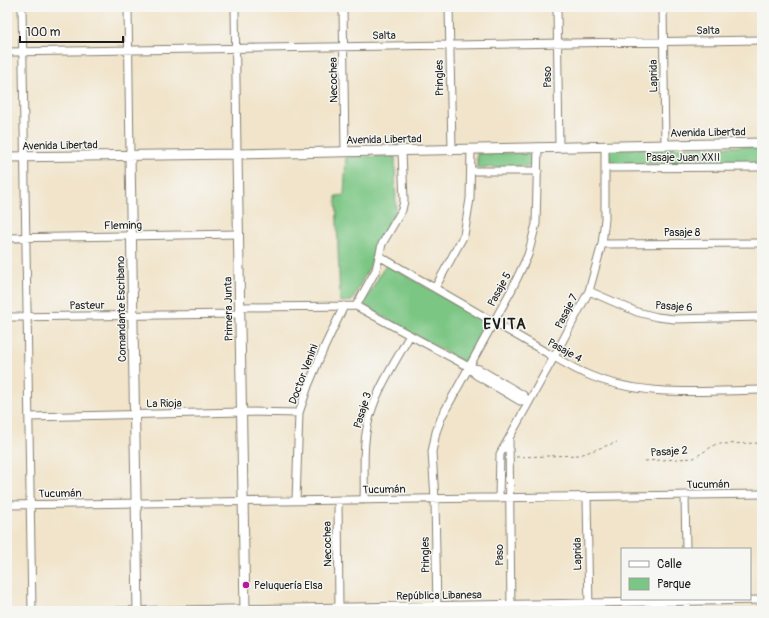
<svg xmlns="http://www.w3.org/2000/svg" width="769" height="618" font-family="Pangolin,sans-serif">
	<style>
		.green { fill: #7bc684; stroke: #4c7150 }
		.lines { fill: none; stroke-linecap: round; stroke-linejoin: round }
		.street-casing { stroke: #868073; stroke-width: 9 }
		.secondary-casing { stroke: #868073; stroke-width: 11 }
		.path { stroke: #868073; stroke-width: 1; stroke-dasharray: 3 3; stroke-linecap: butt }
		.street { stroke: #fff; stroke-width: 7 }
		.secondary { stroke: #fff; stroke-width: 9 }
		.poi-dot { fill: #b5179e; stroke: #f6f6f2; stroke-width: 1.5 }
		.labels { text-anchor: middle; stroke-width: 3; stroke-linejoin: round; paint-order: stroke }
		.street-label { font-size: 11px; fill: #1c1c1c; stroke: #f6f6f2 }
		.poi-label { font-size: 11px; fill: #1c1c1c; stroke: #f6f6f2; text-anchor: start }
		.district-label { font-size: 15px; font-weight: bold; letter-spacing: 1px; fill: #1c1c1c; stroke: #f6f6f2 }
	</style>
	<rect width="100%" height="100%" fill="#f6f6f2"/>
	<filter id="ink" filterUnits="userSpaceOnUse"><feTurbulence type="fractalNoise" baseFrequency=".025" numOctaves="2"/><feDisplacementMap in="SourceGraphic" scale="8" xChannelSelector="R" yChannelSelector="G"/><feConvolveMatrix kernelMatrix="1 2 1 2 8 2 1 2 1" color-interpolation-filters="sRGB"/></filter>
	<filter id="wash" filterUnits="userSpaceOnUse"><feTurbulence type="fractalNoise" baseFrequency=".012" numOctaves="4" result="noise"/><feDisplacementMap in="SourceGraphic" scale="16" xChannelSelector="R" yChannelSelector="G"/><feGaussianBlur stdDeviation="0.9" result="paint"/><feColorMatrix in="noise" values="0 0 0 0 0 0 0 0 0 0 0 0 0 0 0 0 0 1.4 0 .05"/><feComposite in="paint" operator="in"/></filter>
	<g filter="url(#wash)">
		<rect width="100%" height="100%" fill="#f1e4ca"/>
		<path class="green" d="M762,146V164H609V149Z
			M477,153H533V166L477,168Z
			M395,156L396,209L377,246L370,266L352,301L340,302L336,196L344,195L346,157Z
			M386,264L488,323L465,363L363,305Z"/>
	</g>
	<g filter="url(#ink)">
		<g class="lines">
			<g class="street-casing">
				<path id="street" d="M22,7L32,611
					M128,7L130,156
					M235,7L237,154
					M343,7L345,152
					M449,7L452,149
					M557,7L559,147
					M663,7L665,145
					M7,52L762,40
					M605,168L762,167
					M471,171H538
					M7,238L239,234
					M602,244L762,243
					M379,256L554,357C564,362 574,369 584,373C639,398 703,391 762,390
					M435,288L464,235L470,199L471,149
					M589,291L637,312L657,317L674,319L762,317
					M356,306L376,270L382,244L402,210L404,201L402,151
					M240,307L356,306L469,367L479,369L523,395L528,401
					M7,317L240,314
					M469,367L476,375L520,401H528
					M29,417L242,412L299,413
					M685,495L686,549
					M587,497L589,611
					M499,498L500,454L509,438
					M338,500L339,611
					M364,500C365,475 362,448 368,423C375,392 394,364 410,335
					M296,501L299,413L308,386L323,350L344,306
					M7,505L762,494
					M687,599V611
					M117,611L762,600
					M437,611L435,499L432,452L436,432L442,416L512,289L528,255L536,224L538,147
					M511,611L509,438L554,357L589,291L602,244L605,219V146"/>
			</g>
			<g class="secondary-casing">
				<path id="secondary" d="M237,154L245,611
					M130,156L138,611
					M7,157L237,154L762,143"/>
			</g>
			<path class="path" d="M516,457L580,455L617,442
				M645,461L694,458L716,444L762,443"/>
			<use href="#street" class="street"/>
			<use href="#secondary" class="secondary"/>
		</g>
	</g>
	<circle class="poi-dot" cx="246" cy="585" r="4"/>
	<g class="labels">
		<g class="street-label">
			<text transform="translate(708 30) rotate(-1)" y="4">Salta</text>
			<text transform="translate(384 35) rotate(-1)" y="4">Salta</text>
			<text transform="translate(653 76) rotate(-91)" y="4">Laprida</text>
			<text transform="translate(547 77) rotate(-91)" y="4">Paso</text>
			<text transform="translate(439 78) rotate(-91)" y="4">Pringles</text>
			<text transform="translate(333 80) rotate(-91)" y="4">Necochea</text>
			<text transform="translate(708 132) rotate(-1)" y="4">Avenida Libertad</text>
			<text transform="translate(384 139) rotate(-1)" y="4">Avenida Libertad</text>
			<text transform="translate(60 145) rotate(-1)" y="4">Avenida Libertad</text>
			<text x="683" y="161">Pasaje Juan XXII</text>
			<text transform="translate(123 225) rotate(-1)" y="4">Fleming</text>
			<text x="682" y="236">Pasaje 8</text>
			<text transform="translate(499 289) rotate(-62)" y="4">Pasaje 5</text>
			<text transform="translate(87 305) rotate(-1)" y="4">Pasteur</text>
			<text transform="translate(674 306) rotate(4)" y="4">Pasaje 6</text>
			<text transform="translate(121 309) rotate(-91)" y="4">Comandante Escribano</text>
			<text transform="translate(228 309) rotate(-91)" y="4">Primera Junta</text>
			<text transform="translate(566 311) rotate(-63)" y="4">Pasaje 7</text>
			<text transform="translate(565 350) rotate(29)" y="4">Pasaje 4</text>
			<text transform="translate(303 374) rotate(-69)" y="4">Doctor Venini</text>
			<text transform="translate(164 403) rotate(-1)" y="4">La Rioja</text>
			<text transform="translate(362 410) rotate(-73)" y="4">Pasaje 3</text>
			<text transform="translate(669 451) rotate(-4)" y="4">Pasaje 2</text>
			<text transform="translate(708 484) rotate(-1)" y="4">Tucumán</text>
			<text transform="translate(384 489) rotate(-1)" y="4">Tucumán</text>
			<text transform="translate(60 493) rotate(-1)" y="4">Tucumán</text>
			<text transform="translate(327 544) rotate(-91)" y="4">Necochea</text>
			<text transform="translate(577 554) rotate(-91)" y="4">Laprida</text>
			<text transform="translate(425 555) rotate(-91)" y="4">Pringles</text>
			<text transform="translate(499 555) rotate(-91)" y="4">Paso</text>
			<text transform="translate(439 595) rotate(-1)" y="4">República Libanesa</text>
		</g>
		<g class="poi-label">
			<text x="254" y="589">Peluquería Elsa</text>
		</g>
		<g class="district-label">
			<text x="505" y="329">EVITA</text>
		</g>
	</g>
	<rect width="769" height="618" fill="none" stroke="#f6f6f2" stroke-width="24"/>
	<rect x="621" y="548" width="130" height="52" fill="#f6f6f2" stroke="#9f9f9c"/>
	<rect x="629" y="561" width="20" height="6" fill="#ffffff" stroke="#9f9f9c"/>
	<text x="657" y="568" font-size="12" fill="#1c1c1c">Calle</text>
	<rect x="629" y="578" width="20" height="12" fill="#7bc684" stroke="#9f9f9c"/>
	<text x="657" y="588" font-size="12" fill="#1c1c1c">Parque</text>
	<path d="M20 36v6h103v-6" fill="none" stroke="#1c1c1c" stroke-width="2"/>
	<text x="26" y="36" font-size="12" fill="#1c1c1c" stroke="#f6f6f2" stroke-width="3" paint-order="stroke">100 m</text>
</svg>
